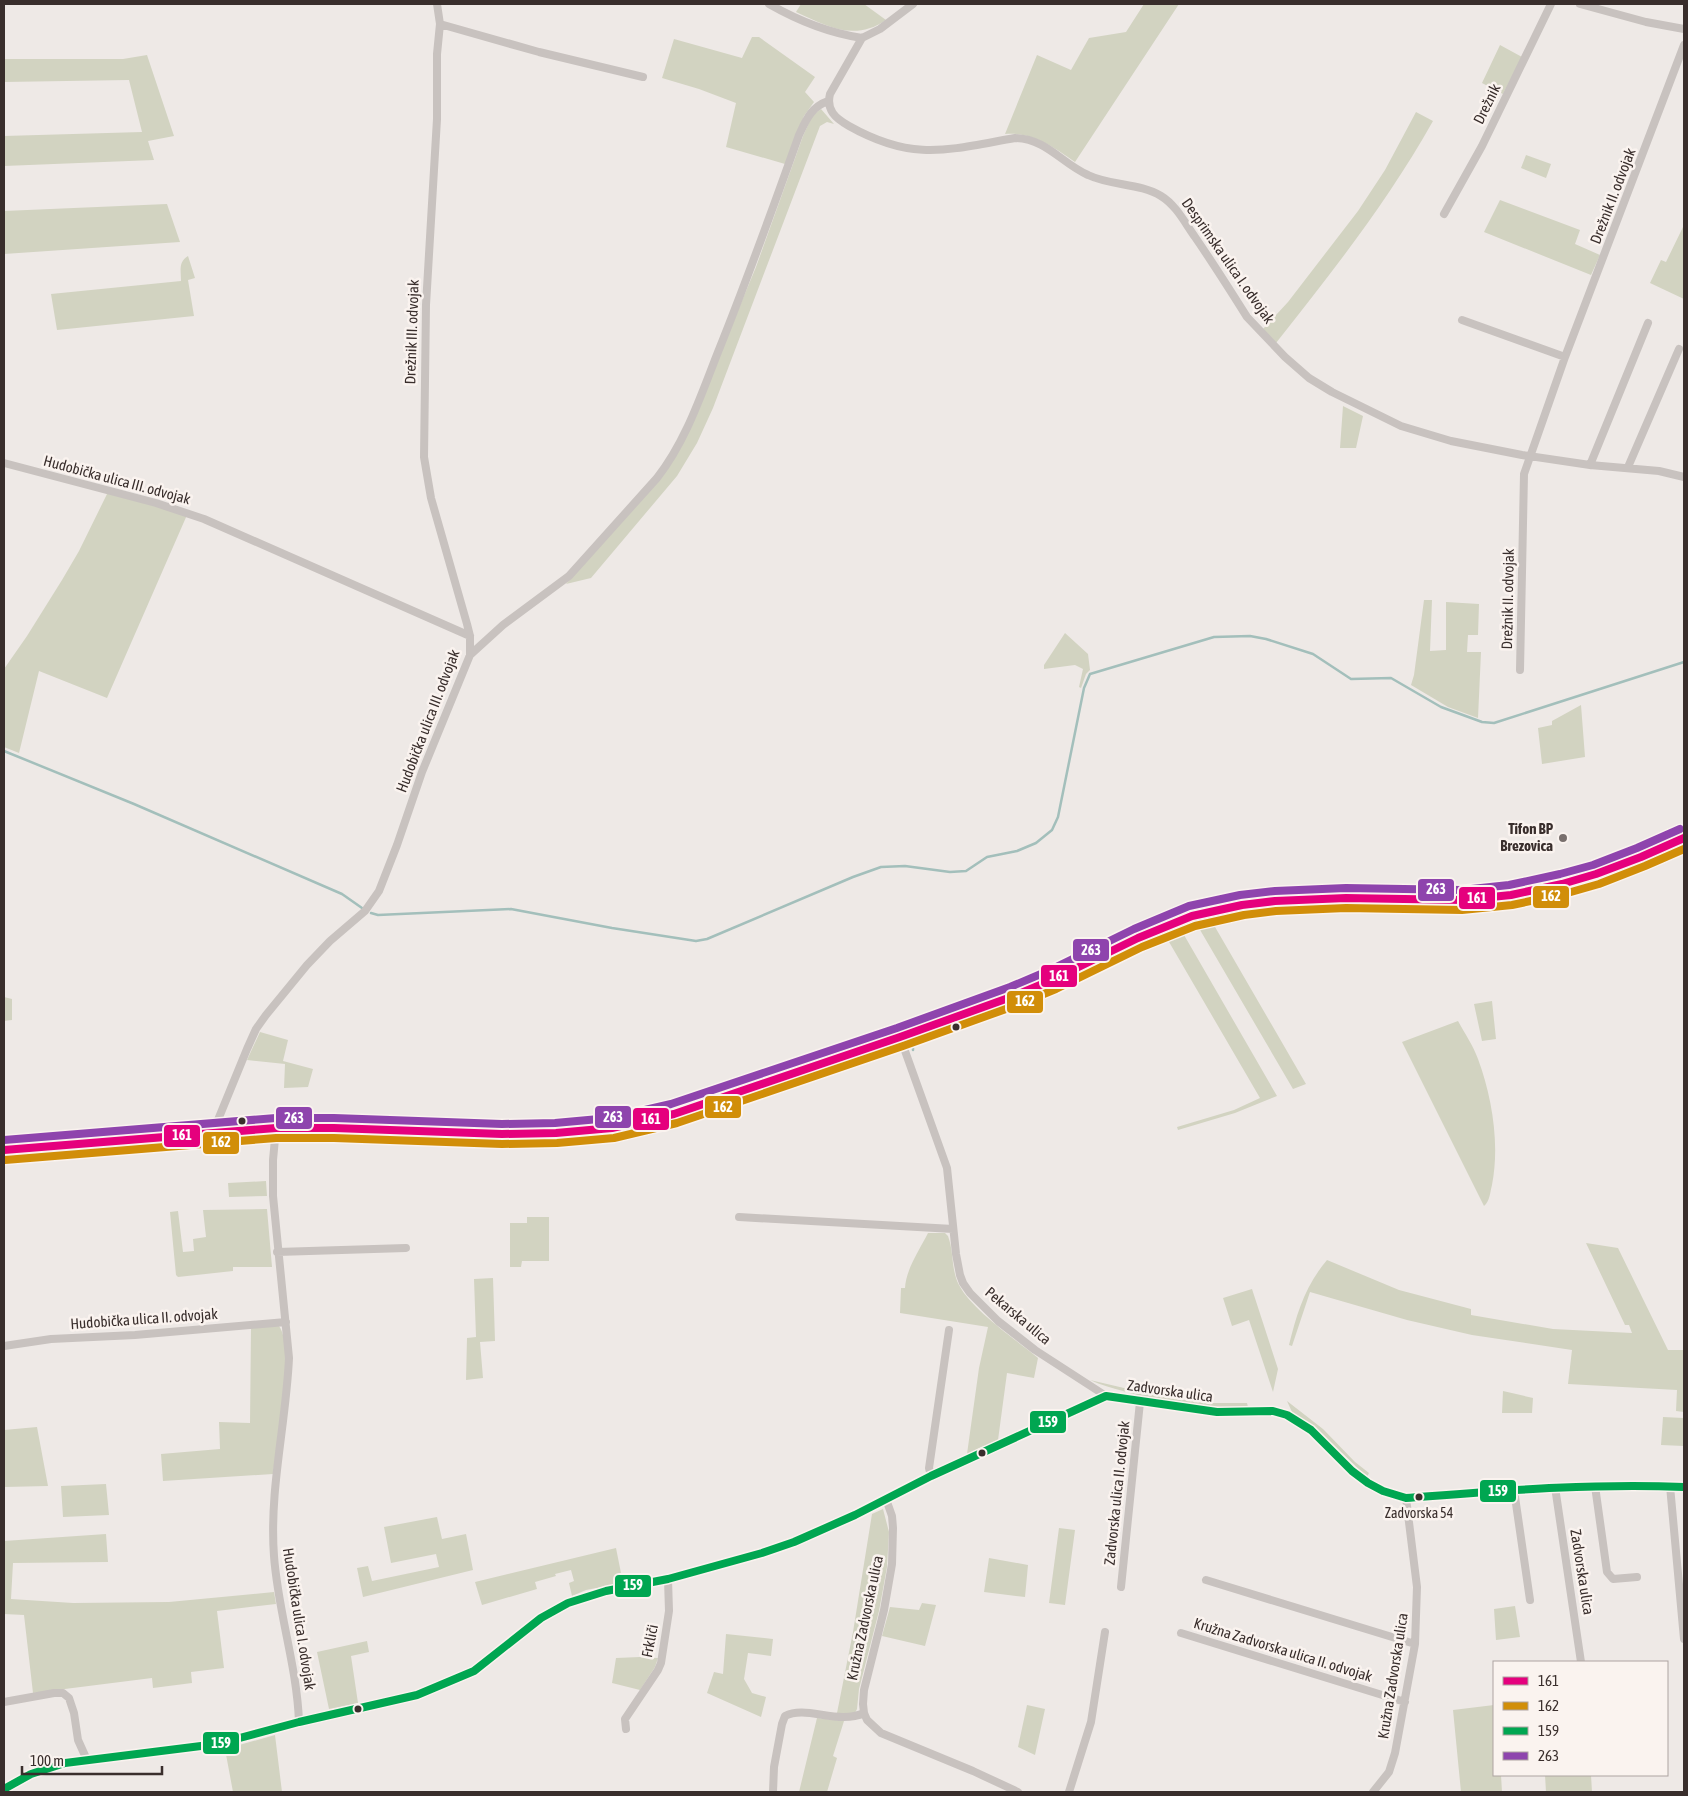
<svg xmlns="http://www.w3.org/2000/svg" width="1688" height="1796" font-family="'Asap Condensed',sans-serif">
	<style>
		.green { fill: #d2d3c1 }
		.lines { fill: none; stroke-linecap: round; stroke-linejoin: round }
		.stream { stroke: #a3bfbb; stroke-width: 2.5 }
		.minor { stroke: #c8c2bf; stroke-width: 8 }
		.secondary { stroke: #b8b2af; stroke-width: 11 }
		.bus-1-casing { stroke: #faf3ef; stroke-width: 11 }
		.bus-2-casing { stroke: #faf3ef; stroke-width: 11 }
		.bus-3-casing { stroke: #faf3ef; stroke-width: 11 }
		.bus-4-casing { stroke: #faf3ef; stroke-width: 11 }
		.bus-1 { stroke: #e5007d; stroke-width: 8 }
		.bus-2 { stroke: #d18e09; stroke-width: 8 }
		.bus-3 { stroke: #00a651; stroke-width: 8 }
		.bus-4 { stroke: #8e44ad; stroke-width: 8 }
		.poi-dot { fill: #786f6d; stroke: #faf3ef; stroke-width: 2 }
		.bus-dot { fill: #392e2c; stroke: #faf3ef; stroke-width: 2 }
		.labels { text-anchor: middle; stroke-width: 5; stroke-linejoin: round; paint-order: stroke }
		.bus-label { font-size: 14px; fill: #392e2c; stroke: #faf3ef }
		.street-label { font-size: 15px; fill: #392e2c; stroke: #faf3ef }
		.poi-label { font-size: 15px; font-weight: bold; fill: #392e2c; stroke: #faf3ef; text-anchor: end }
		.line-badge { stroke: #faf3ef; stroke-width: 2 }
		.badge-label { font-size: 14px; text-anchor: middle; font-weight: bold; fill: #fff }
	</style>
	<rect width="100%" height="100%" fill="#eee9e6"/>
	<path class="green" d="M801,4H864L886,20C854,42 827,26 796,12Z
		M1144,4H1179L1075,162C1053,147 1033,132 1005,134L1037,55L1071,70L1089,38L1126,32Z
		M752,37H759L815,77L805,92L814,102L804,116L785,164L726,147L736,103L699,89L662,78L674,39L742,58Z
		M1500,45L1522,57L1503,94L1482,83Z
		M147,55L174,136L148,141L154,160L4,166V136L142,132L129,80L4,82V59H123Z
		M821,109L834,124L827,122L820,126L713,408L697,443L677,476L591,578L566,584L660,478L681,447L756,267L803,136L812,116Z
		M1416,112L1433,121C1388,201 1333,271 1276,343L1263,329L1288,302L1358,211L1385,170Z
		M1526,155L1551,164L1546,178L1521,168Z
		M1500,200L1580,230L1575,244L1600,255L1591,275L1484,232Z
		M167,204L180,242L4,254V211Z
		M1683,227H1684V299L1650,283L1661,260L1666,262Z
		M188,256L195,278L188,280L194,316L57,330L51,294L181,281C181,271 178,262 188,256Z
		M1343,406L1363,416L1356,448H1340Z
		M108,492L187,515L107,698L39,671L19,753L4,747V669L27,636L62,580L79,551Z
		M1424,600H1432L1430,651L1446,650V602L1479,604L1478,635H1468L1467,652H1481L1478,718L1448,707L1411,685L1414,675Z
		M1065,633L1088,654L1090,670L1086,674L1081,688L1079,687L1083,669L1075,665L1044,669V665Z
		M1581,705L1585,757L1542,764L1538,728L1552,725V721Z
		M1211,920L1306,1084L1293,1089L1196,923Z
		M1180,928L1277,1096L1235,1113L1178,1130L1177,1127L1234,1110L1260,1098L1165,935Z
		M4,997L12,999V1020L4,1021Z
		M1492,1001L1496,1039L1482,1041L1474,1004Z
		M1458,1021C1465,1034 1473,1045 1478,1059C1492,1097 1500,1144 1492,1185C1490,1192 1490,1201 1484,1206L1402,1042Z
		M260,1032L288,1040L283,1061L313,1069L308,1087L284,1088L285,1064L247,1060Z
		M266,1181L267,1196L229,1197L228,1183Z
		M267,1209L272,1267H233V1271L178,1277L176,1275L170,1212L178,1211L183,1252L194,1251L193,1239L206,1237L203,1210Z
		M527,1217H549V1261H522L521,1267H510V1223H527Z
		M928,1233H945L948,1236C954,1252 951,1270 959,1285C972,1310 1015,1339 1038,1358L1034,1378L1007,1373L998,1440L967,1454L979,1368L988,1327L900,1313L901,1288H905C906,1269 920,1249 928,1233Z
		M1586,1243L1618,1248L1668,1350H1684V1412L1676,1411L1677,1390L1568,1384L1572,1350L1472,1335L1407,1320L1310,1292L1292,1346L1289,1345C1297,1313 1305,1286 1327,1260L1399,1290L1471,1309V1315L1553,1329L1632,1333L1629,1325H1625Z
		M493,1278L495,1341L480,1342L483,1378L466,1380L467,1338L476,1337L474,1279Z
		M1252,1289L1278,1369L1273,1392L1249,1320L1232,1326L1223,1298Z
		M279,1326C295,1347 277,1446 273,1474L163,1481L161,1454L220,1449L219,1422L250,1423L251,1328Z
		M1090,1380L1158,1396L1205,1403H1247L1248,1407C1205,1408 1164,1404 1123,1391C1112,1388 1101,1385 1090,1380Z
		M1503,1391L1533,1398L1532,1413H1502Z
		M1287,1401L1323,1429L1355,1462L1369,1473L1367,1477L1318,1430L1292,1412Z
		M1663,1417L1684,1418V1446L1661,1445Z
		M37,1427L48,1486L4,1487V1430Z
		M106,1484L109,1515L63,1517L61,1486Z
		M883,1509L889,1532L887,1567L879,1611L859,1689L857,1709L855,1713H837L853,1632L872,1514Z
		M437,1517L442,1539L466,1534L473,1570L363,1597L357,1568L368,1566L372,1581L439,1567L436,1554L391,1563L384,1527Z
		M1059,1528L1075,1530L1065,1605L1049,1603Z
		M106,1534L108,1562L13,1563L11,1599L73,1603L169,1602L274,1592L276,1604L217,1611L224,1668L191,1672L192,1683L153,1688L152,1678L33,1693L24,1615L4,1614V1541Z
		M616,1548L623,1583L586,1590L572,1596L569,1583L574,1581L571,1570L555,1574L556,1576L535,1582L537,1589L482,1605L475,1582Z
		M989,1558L1028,1565L1025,1597L984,1592Z
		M922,1603L936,1605L925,1646L882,1636L890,1607L919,1610Z
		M1515,1606L1520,1637L1496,1640L1494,1609Z
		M726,1634L773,1639L771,1656L748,1653L744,1679L752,1693L766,1697L761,1717L707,1693L714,1672L723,1674Z
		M367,1641L369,1652L351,1656L358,1703L329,1709L317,1652Z
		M640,1657L658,1658L655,1667L640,1690L612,1683L616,1658Z
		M1027,1705L1045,1709L1035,1755L1018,1747Z
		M1494,1705V1775H1501L1502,1792H1461L1453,1710Z
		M817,1718L844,1721L833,1756L837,1758L827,1792H799Z
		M275,1735L282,1792H233L225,1749Z
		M1545,1775H1591L1592,1792H1546Z"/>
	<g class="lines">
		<path class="stream" d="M4,751L134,804L342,894L362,908
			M1617,872L1629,868
			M1336,904L1384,905
			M1482,904L1505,901
			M371,913L378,915L511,909L612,928L696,941L707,939L853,877L881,867L905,866L950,872L966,871L987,857L1017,851L1036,843L1052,830L1058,817L1084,688L1090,674L1214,637L1250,636L1266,639L1313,654L1351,679L1391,678L1441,707L1482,722L1494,723L1684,662
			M1181,927L1204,919
			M1021,999L1055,985L1148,940
			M913,1050V1042L949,1029L971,1018L1007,1004
			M782,1071L875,1038
			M322,1122L353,1123"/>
		<path class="minor" d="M769,4C797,20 829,33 862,38L880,29L913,4
			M1580,4L1646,22L1684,29
			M440,24L539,52L643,77
			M862,38L830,94C826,110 835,118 849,126C913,162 947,150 1015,138C1047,139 1061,163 1088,175C1111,186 1140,183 1161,196C1176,205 1185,223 1195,237C1213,263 1230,290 1247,317L1285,357L1309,378L1332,392L1401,426L1451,441L1522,455L1590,465L1659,471L1684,477
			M1444,214L1482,146L1551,4
			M1462,320L1565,357
			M4,463L156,503L204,519L470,636
			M1590,465L1648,323
			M1628,467L1679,349
			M470,655L503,625L569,576L657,478C686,441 701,395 718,352C747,280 773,208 799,135C806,120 811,107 828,101
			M1520,670L1524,474L1565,357L1684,45
			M900,1037L947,1168L956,1254L960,1275L963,1283L970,1293L998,1321L1035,1350L1106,1396
			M276,1128L273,1160V1196L289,1358C286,1424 269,1490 274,1556C278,1612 297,1666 299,1722
			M213,1132L247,1049L256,1029L266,1015L307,965L330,941L365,911L379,891L397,845L422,772L470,655V636L467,624L431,498L424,457L426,305L437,119V54L440,24L437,4
			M739,1217L953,1229
			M277,1252L406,1248
			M4,1346L51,1339L135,1335L286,1322
			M931,1476L929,1468L949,1330
			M1595,1486L1607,1572L1613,1579L1637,1577
			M1670,1486L1684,1639
			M1555,1487L1581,1662
			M1514,1490L1530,1600
			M886,1499L892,1516L893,1528L892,1564L884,1610L864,1690L863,1704L864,1713L867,1720L881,1733L973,1771L1018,1792
			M1206,1580L1415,1644
			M1121,1587L1140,1402
			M1181,1633L1405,1702
			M4,1702L54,1693H63L69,1698L74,1713L78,1740L87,1760
			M626,1729L625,1719L658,1670L661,1663L669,1611L668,1579
			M4,1789L31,1774L65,1763L217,1744L299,1722L417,1695L440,1686L474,1671L541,1618L555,1609L568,1603L606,1591L668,1579L762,1553L794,1542L855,1515L931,1476L993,1447L1049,1423L1106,1396L1140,1402L1217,1412L1273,1411C1312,1417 1334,1458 1363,1480C1375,1490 1391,1494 1406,1498L1555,1487L1641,1485L1684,1487
			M773,1792L774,1767L782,1724L785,1716C806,1705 838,1725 864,1713
			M1069,1792L1091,1722L1105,1632
			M1373,1792L1389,1772L1395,1753L1415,1644L1417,1587L1406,1498"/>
		<path class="secondary" d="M4,1150L276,1128H334L502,1134L556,1133L612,1128L674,1114L900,1037L1014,996L1052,980L1138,938L1192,916L1242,905L1275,901L1346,898L1462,900L1511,895L1562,884L1596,874L1641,857L1684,838"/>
		<g class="bus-1-casing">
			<path id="bus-1" d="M4,1150L276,1128H334L502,1134L556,1133L612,1128L674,1114L900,1037L1014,996L1052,980L1138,938L1192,916L1242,905L1275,901L1346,898L1462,900L1511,895L1562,884L1596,874L1641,857L1684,838"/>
		</g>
		<g class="bus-2-casing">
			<path id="bus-2" d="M5,1160L276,1138H334L502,1144L557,1143L614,1138L677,1123L903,1046L1017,1005L1056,989L1142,947L1195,926L1244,915L1276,911L1346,908L1462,910L1512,905L1564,894L1599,884L1645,866L1684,849"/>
		</g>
		<g class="bus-3-casing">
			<path id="bus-3" d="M4,1789L31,1774L65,1763L217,1744L299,1722L417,1695L474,1671L541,1618L568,1603L606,1591L668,1579L762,1553L794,1542L855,1515L931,1476L1106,1396L1217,1412L1273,1411L1287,1415L1311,1430L1352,1471L1368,1483L1383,1491L1406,1498C1499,1491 1591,1483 1684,1487"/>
		</g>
		<g class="bus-4-casing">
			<path id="bus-4" d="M4,1140L276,1118H334L502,1124L555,1123L610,1118L671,1104L897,1028L1010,987L1048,971L1134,929L1189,906L1240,895L1275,891L1346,888L1462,890L1509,885L1560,874L1593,865L1637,848L1680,829"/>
		</g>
		<use href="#bus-1" class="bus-1"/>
		<use href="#bus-2" class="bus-2"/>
		<use href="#bus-3" class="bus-3"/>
		<use href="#bus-4" class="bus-4"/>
	</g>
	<circle class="poi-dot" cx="1563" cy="838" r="5"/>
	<g class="bus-dot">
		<circle cx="956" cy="1027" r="4.5"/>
		<circle cx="242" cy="1121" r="4.5"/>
		<circle cx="982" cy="1453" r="4.5"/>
		<circle cx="1419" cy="1497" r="4.5"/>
		<circle cx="358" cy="1709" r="4.5"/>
	</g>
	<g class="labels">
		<g class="bus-label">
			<text x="1419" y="1518">Zadvorska 54</text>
		</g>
		<g class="street-label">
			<text transform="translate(1487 104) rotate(-64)" y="5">Drežnik</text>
			<text transform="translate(1613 196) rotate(-69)" y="5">Drežnik II. odvojak</text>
			<text transform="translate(1228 261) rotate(55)" y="5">Desprimska ulica I. odvojak</text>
			<text transform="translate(412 332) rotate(-88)" y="5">Drežnik III. odvojak</text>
			<text transform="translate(117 480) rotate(15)" y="5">Hudobička ulica III. odvojak</text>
			<text transform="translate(1508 599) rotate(-89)" y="5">Drežnik II. odvojak</text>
			<text transform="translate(428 721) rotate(-69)" y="5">Hudobička ulica III. odvojak</text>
			<text transform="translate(1018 1316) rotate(40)" y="5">Pekarska ulica</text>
			<text transform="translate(144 1319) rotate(-4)" y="5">Hudobička ulica II. odvojak</text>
			<text transform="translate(1170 1391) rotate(8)" y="5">Zadvorska ulica</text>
			<text transform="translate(1117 1493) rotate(-84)" y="5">Zadvorska ulica II. odvojak</text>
			<text transform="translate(1582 1572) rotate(81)" y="5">Zadvorska ulica</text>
			<text transform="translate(865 1618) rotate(-78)" y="5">Kružna Zadvorska ulica</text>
			<text transform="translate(299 1619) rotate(81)" y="5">Hudobička ulica I. odvojak</text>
			<text transform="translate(650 1641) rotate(-79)" y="5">Frkliči</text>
			<text transform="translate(1283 1650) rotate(17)" y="5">Kružna Zadvorska ulica II. odvojak</text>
			<text transform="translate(1393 1676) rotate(-81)" y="5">Kružna Zadvorska ulica</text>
		</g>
		<g class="poi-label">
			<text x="1553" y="834">Tifon BP<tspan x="1553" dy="17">Brezovica</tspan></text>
		</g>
	</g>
	<g class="line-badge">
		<rect x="1417" y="878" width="38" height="24" rx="5" fill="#8e44ad"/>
		<rect x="1532" y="885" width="38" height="24" rx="5" fill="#d18e09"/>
		<rect x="1458" y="886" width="38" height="24" rx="5" fill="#e5007d"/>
		<rect x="1072" y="938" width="38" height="24" rx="5" fill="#8e44ad"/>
		<rect x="1040" y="964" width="38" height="24" rx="5" fill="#e5007d"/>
		<rect x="1006" y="990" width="38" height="24" rx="5" fill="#d18e09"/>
		<rect x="704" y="1095" width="38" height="24" rx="5" fill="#d18e09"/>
		<rect x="594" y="1105" width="38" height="24" rx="5" fill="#8e44ad"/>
		<rect x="275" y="1106" width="38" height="24" rx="5" fill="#8e44ad"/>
		<rect x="632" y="1107" width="38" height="24" rx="5" fill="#e5007d"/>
		<rect x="163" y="1124" width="38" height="24" rx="5" fill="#e5007d"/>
		<rect x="202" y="1131" width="38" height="24" rx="5" fill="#d18e09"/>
		<rect x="1029" y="1410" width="38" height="24" rx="5" fill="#00a651"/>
		<rect x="1479" y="1479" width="38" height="24" rx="5" fill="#00a651"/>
		<rect x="614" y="1574" width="38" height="24" rx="5" fill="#00a651"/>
		<rect x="202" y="1731" width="38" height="24" rx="5" fill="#00a651"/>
	</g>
	<g class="badge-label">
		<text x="1436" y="894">263</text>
		<text x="1551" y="901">162</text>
		<text x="1477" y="903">161</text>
		<text x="1091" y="955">263</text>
		<text x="1059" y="981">161</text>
		<text x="1025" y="1006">162</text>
		<text x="723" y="1112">162</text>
		<text x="613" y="1122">263</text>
		<text x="294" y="1123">263</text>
		<text x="651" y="1124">161</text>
		<text x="182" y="1140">161</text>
		<text x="221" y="1147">162</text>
		<text x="1048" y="1427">159</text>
		<text x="1498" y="1496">159</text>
		<text x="633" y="1590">159</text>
		<text x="221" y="1748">159</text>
	</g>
	<rect width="1688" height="1796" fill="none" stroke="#392e2c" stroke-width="10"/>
	<rect x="1493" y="1661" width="175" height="115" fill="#faf3ef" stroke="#ada4a1"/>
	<rect x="1503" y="1677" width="25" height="8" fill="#e5007d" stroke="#ada4a1"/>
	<text x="1538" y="1686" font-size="15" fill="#392e2c">161</text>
	<rect x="1503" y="1702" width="25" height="8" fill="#d18e09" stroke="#ada4a1"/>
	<text x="1538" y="1711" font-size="15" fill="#392e2c">162</text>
	<rect x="1503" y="1727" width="25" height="8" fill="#00a651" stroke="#ada4a1"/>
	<text x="1538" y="1736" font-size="15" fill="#392e2c">159</text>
	<rect x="1503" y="1752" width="25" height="8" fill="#8e44ad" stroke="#ada4a1"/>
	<text x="1538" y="1761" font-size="15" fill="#392e2c">263</text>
	<path d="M22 1766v8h140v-8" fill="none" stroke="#392e2c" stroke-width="2.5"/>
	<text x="30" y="1766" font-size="15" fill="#392e2c" stroke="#faf3ef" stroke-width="4" paint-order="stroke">100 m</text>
</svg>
